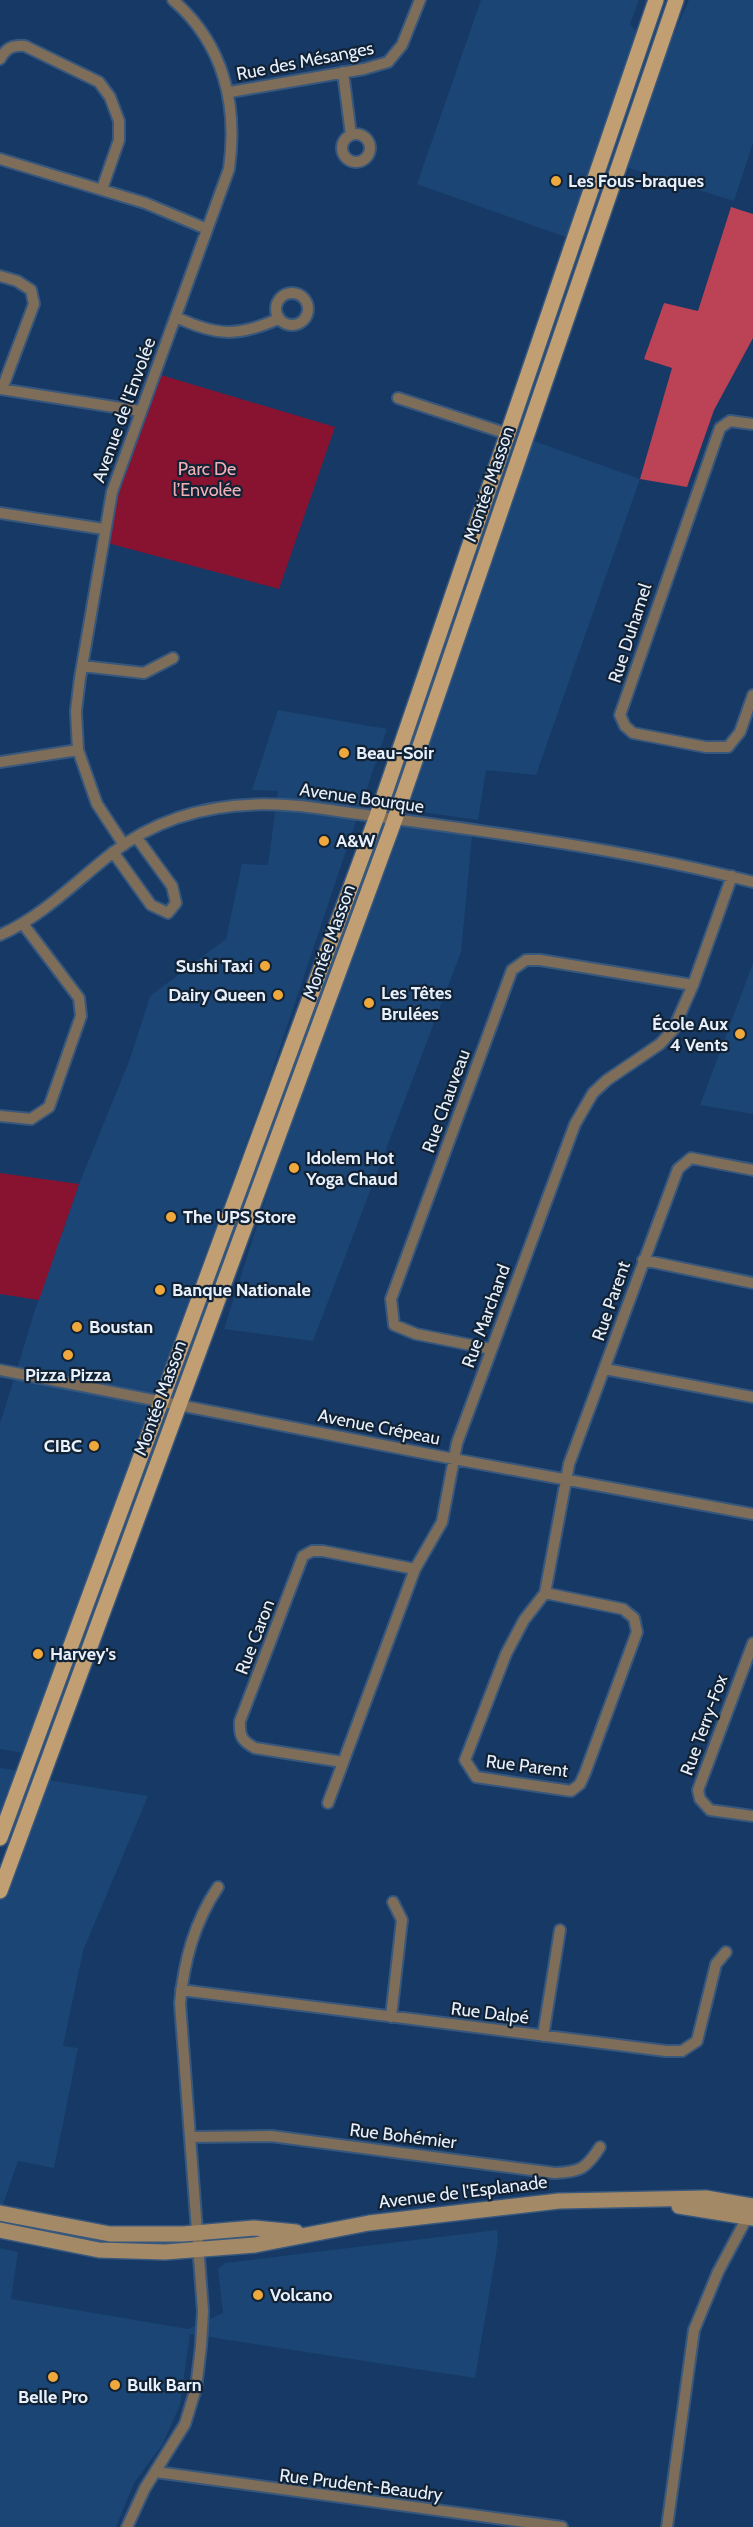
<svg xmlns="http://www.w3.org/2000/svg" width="753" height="2527" font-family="Cabin,sans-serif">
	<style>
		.built { fill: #1a4575 }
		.green { fill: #881331 }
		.forest { fill: #bc4256 }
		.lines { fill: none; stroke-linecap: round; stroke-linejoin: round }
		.street-casing { stroke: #38577d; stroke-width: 14 }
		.secondary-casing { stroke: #38577d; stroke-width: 18 }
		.primary-casing { stroke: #38577d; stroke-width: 18 }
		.street { stroke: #7e6d58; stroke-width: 10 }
		.secondary { stroke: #a48967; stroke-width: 15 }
		.primary { stroke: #c19f72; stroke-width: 15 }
		.poi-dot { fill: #eea83c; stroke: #122235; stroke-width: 2 }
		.labels { text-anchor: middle; stroke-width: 4.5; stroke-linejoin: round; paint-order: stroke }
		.street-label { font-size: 18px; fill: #e8f0fb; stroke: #122235 }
		.poi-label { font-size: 18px; font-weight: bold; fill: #e8f0fb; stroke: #122235; text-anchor: start }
		.park-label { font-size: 18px; fill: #efb0b4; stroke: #122235 }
	</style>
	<rect width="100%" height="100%" fill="#163a65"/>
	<path class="built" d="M481,0H639L630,24L643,38L574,240L417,184Z
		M689,0H753V143L734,201L616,164Z
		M520,436L640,479L536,775L486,770L478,820L386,807Z
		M278,710L387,729L266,1089L23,1753L0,1749V1424L35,1310L79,1184L130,1059L150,996L226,939L242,864L268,865L278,791L252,790Z
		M386,822L472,836L461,952L313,1341L224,1329Z
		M753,963V1114L700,1105Z
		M0,1768L41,1774L20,1832L0,1829Z
		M47,1780L148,1796L83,1951L63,2046L78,2048L54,2168L18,2161L0,2213V1886Z
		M497,2230L498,2242L475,2378L190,2334L180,2405L162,2445L134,2483L116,2527H0V2248L18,2252L11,2299L188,2329L223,2313L218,2269L225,2263Z"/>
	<path class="green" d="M151,372L335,427L279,589L100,541L134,411Z
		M0,1173L79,1184L39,1300L0,1294Z"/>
	<path class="forest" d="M731,207L753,214V338L714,410L687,487L640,479L672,368L644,359L664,303L698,311Z"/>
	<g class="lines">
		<g class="street-casing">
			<path id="street" d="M0,59C6,48 12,45 25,46L99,82L110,97L119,121V140L102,189
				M343,72L351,135
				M230,92L364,69L388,62L402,45L420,0
				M342 148a14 14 0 1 1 28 0a14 14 0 1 1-28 0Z
				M0,159L145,203L207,229
				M0,276L17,281L31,290L34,304L2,389
				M276 309a16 16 0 1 1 32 0a16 16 0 1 1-32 0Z
				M176,317C216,336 238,337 278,319
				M0,389L140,411
				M398,398L508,434
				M753,424L730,421L720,428L620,715L625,726L633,733L706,747H728L740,732L753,695
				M0,513L104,529
				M82,666L144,673L173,658
				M0,762L78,750
				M124,845L97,804L78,750L76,711L80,678L112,492L229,169C238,105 224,44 173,0
				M113,852L151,905L168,913L176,903L172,886L137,838
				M0,935C43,916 74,883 111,854C170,807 243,798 316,808C461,829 610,845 753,882
				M0,1116L31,1119L49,1107L81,1016L79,998L23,924
				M643,1260L753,1283
				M491,1349L416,1334L394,1325L391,1299L512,970L526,960H540L693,985
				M605,1369L753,1397
				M0,1370L454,1459L753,1514
				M545,1593L623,1609L634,1618L637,1632L585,1773L580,1784L571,1791L476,1777L465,1760L506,1654L524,1620L545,1593L569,1464L678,1169L691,1158L753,1170
				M753,1643L698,1790L700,1799L710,1810L753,1816
				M343,1762L255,1748C242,1741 239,1736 240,1721L303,1556L312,1551H323L415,1569
				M328,1803L415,1569L442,1522L457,1443L575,1124L593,1093L607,1080L660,1044L673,1030L693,985L732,876
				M181,1990L666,2051H682L697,2041L716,1964L726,1952
				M391,2017L402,1920L393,1902
				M543,2036L560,1930
				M190,2137L271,2136L555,2173C580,2172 586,2169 600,2147
				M156,2472L562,2527
				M127,2527L145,2488L185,2424L196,2388L201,2346L203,2311L180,2003C184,1961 194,1923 218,1887
				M667,2527L694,2330L718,2272L750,2212"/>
		</g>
		<g class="secondary-casing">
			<path id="secondary" d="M679,2206L753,2218
				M0,2213L110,2234H183L254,2228L296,2232
				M0,2230L99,2250L165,2252L255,2245L369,2223L559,2201L706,2198L753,2206"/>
		</g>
		<g class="primary-casing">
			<path id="primary" d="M0,1838L377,816L656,0
				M0,1891L395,819L676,0"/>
		</g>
		<use href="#street" class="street"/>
		<use href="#secondary" class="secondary"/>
		<use href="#primary" class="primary"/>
	</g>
	<g class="poi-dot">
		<circle cx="556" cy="181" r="6"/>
		<circle cx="344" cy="753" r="6"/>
		<circle cx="324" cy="841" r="6"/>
		<circle cx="265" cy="966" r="6"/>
		<circle cx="278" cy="995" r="6"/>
		<circle cx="369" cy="1003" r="6"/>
		<circle cx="740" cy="1034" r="6"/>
		<circle cx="294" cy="1168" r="6"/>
		<circle cx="171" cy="1217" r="6"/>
		<circle cx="160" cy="1290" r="6"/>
		<circle cx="77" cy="1327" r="6"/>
		<circle cx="68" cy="1355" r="6"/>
		<circle cx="94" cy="1446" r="6"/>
		<circle cx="38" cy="1654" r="6"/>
		<circle cx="258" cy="2295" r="6"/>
		<circle cx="53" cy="2377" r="6"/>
		<circle cx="115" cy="2385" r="6"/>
	</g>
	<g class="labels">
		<g class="street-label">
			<text transform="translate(305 61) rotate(-11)" y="6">Rue des Mésanges</text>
			<text transform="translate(124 410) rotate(-70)" y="6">Avenue de l'Envolée</text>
			<text transform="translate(489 484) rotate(-71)" y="6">Montée Masson</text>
			<text transform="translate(630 633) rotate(-72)" y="6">Rue Duhamel</text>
			<text transform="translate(362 798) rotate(8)" y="6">Avenue Bourque</text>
			<text transform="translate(329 942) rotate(-70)" y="6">Montée Masson</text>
			<text transform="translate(446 1101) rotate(-70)" y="6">Rue Chauveau</text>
			<text transform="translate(611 1301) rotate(-71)" y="6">Rue Parent</text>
			<text transform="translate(486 1316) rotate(-70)" y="6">Rue Marchand</text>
			<text transform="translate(160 1398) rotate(-70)" y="6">Montée Masson</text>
			<text transform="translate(379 1427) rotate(11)" y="6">Avenue Crépeau</text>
			<text transform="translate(255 1637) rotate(-69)" y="6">Rue Caron</text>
			<text transform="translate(704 1725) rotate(-70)" y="6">Rue Terry-Fox</text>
			<text transform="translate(527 1766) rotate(7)" y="6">Rue Parent</text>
			<text transform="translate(490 2013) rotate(7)" y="6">Rue Dalpé</text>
			<text transform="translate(403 2136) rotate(7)" y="6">Rue Bohémier</text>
			<text transform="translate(463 2192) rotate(-7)" y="6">Avenue de l'Esplanade</text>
			<text transform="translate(361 2485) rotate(7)" y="6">Rue Prudent-Beaudry</text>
		</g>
		<g class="poi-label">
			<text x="568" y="187">Les Fous-braques</text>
			<text x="356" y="759">Beau-Soir</text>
			<text x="336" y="847">A&amp;W</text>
			<text x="253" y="972" text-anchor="end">Sushi Taxi</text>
			<text x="381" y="999">Les Têtes<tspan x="381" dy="21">Brulées</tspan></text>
			<text x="266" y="1001" text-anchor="end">Dairy Queen</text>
			<text x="728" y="1030" text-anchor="end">École Aux<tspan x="728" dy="21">4 Vents</tspan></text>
			<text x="306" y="1164">Idolem Hot<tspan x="306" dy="21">Yoga Chaud</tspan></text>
			<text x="183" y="1223">The UPS Store</text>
			<text x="172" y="1296">Banque Nationale</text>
			<text x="89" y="1333">Boustan</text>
			<text x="68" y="1381" text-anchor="middle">Pizza Pizza</text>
			<text x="82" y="1452" text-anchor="end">CIBC</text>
			<text x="50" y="1660">Harvey's</text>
			<text x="270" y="2301">Volcano</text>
			<text x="127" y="2391">Bulk Barn</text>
			<text x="53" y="2403" text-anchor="middle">Belle Pro</text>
		</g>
		<g class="park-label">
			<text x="207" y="475">Parc De<tspan x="207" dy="21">l’Envolée</tspan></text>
		</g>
	</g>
</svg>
